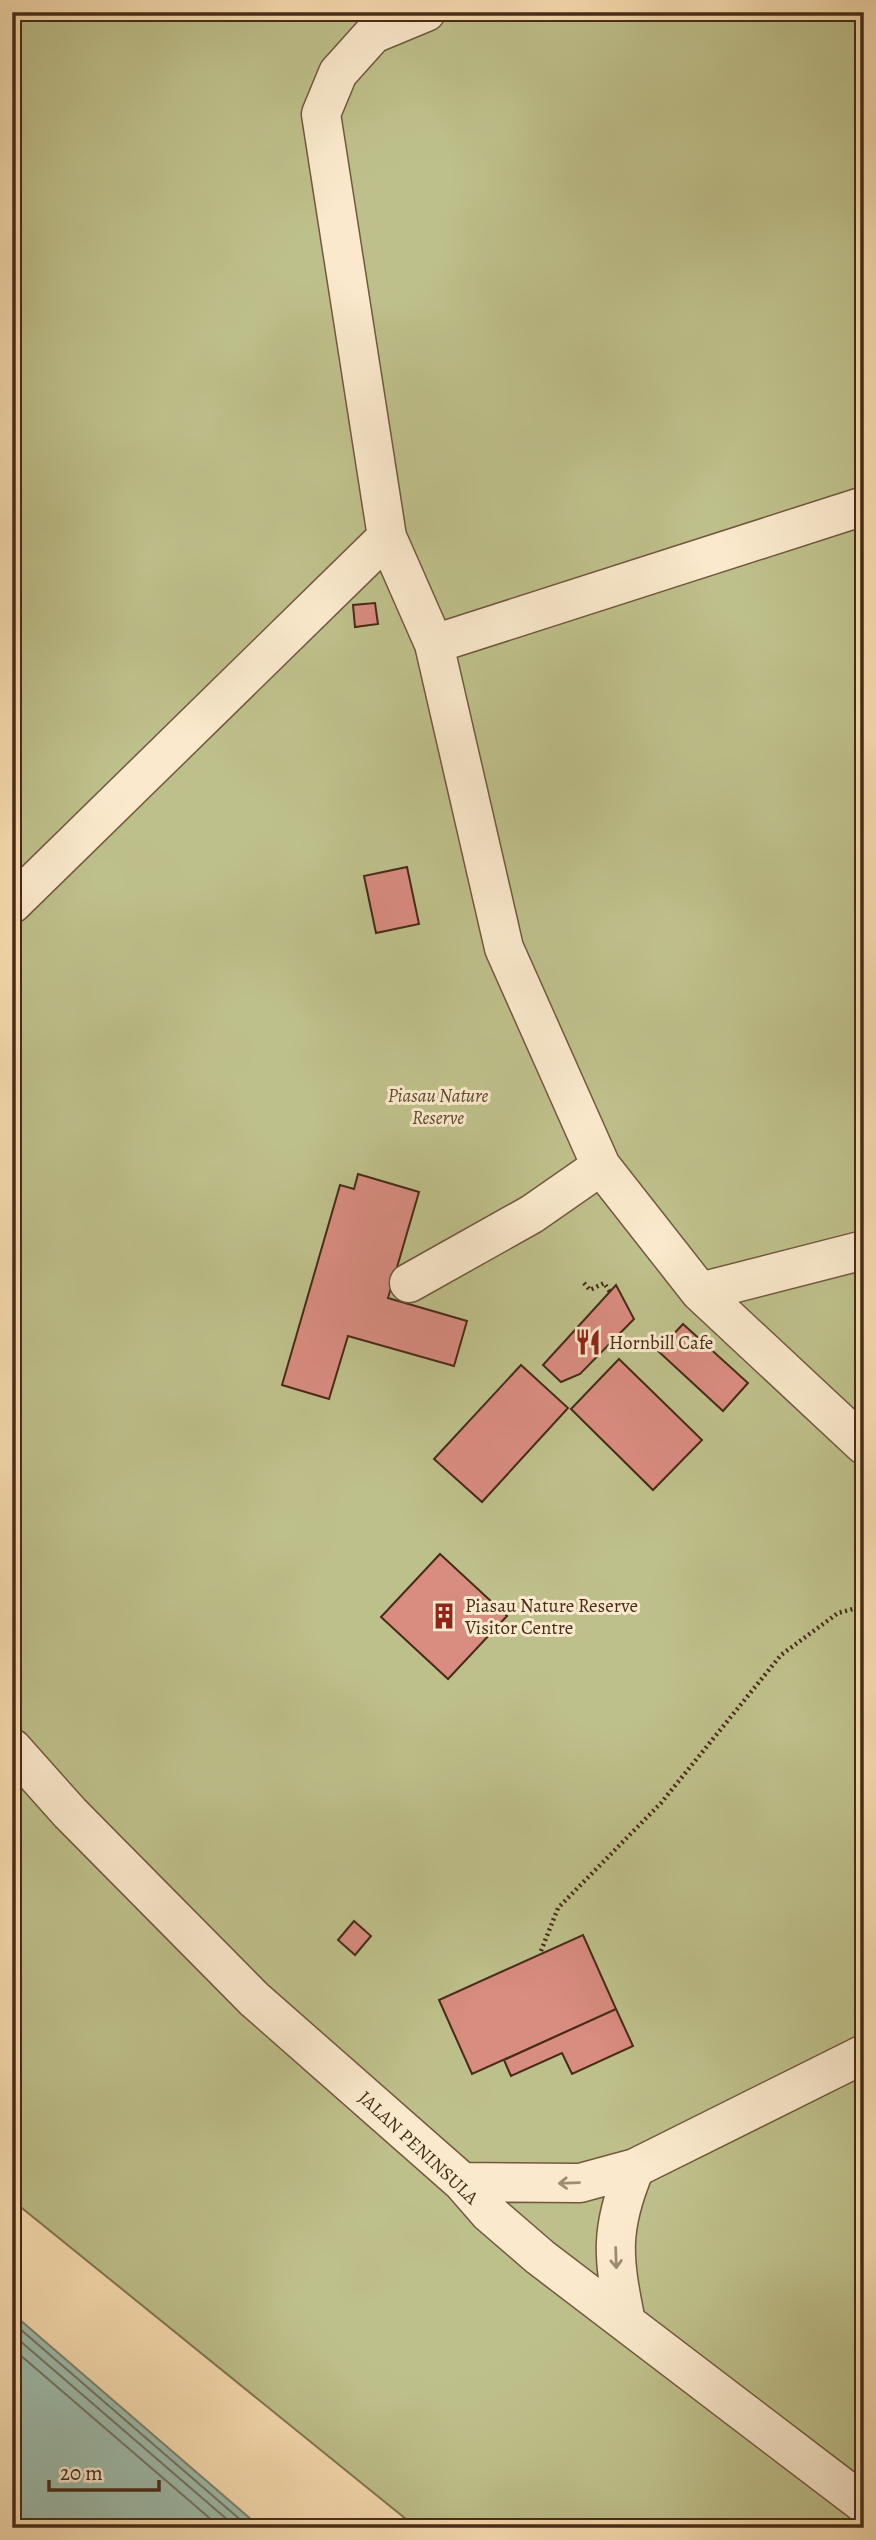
<svg xmlns="http://www.w3.org/2000/svg" width="876" height="2540" font-family="Alegreya,serif">
	<style>
		.green { fill: #bec08b; stroke: #827651; stroke-width: 2 }
		.water { fill: #9dbcac; stroke: #7b8270; stroke-width: 2 }
		.lines { fill: none; stroke-linecap: round; stroke-linejoin: round }
		.shore { stroke: #727462; stroke-width: 2 }
		.building { fill: #d98c80; stroke: #472b17; stroke-width: 2 }
		.minor-casing { stroke: #73583e; stroke-width: 41 }
		.path { stroke: #472b17; stroke-width: 4.5; stroke-dasharray: 2 3.5; stroke-linecap: butt }
		.minor { stroke: #fae9cc; stroke-width: 38 }
		.oneway { stroke: #a08a72 }
		.labels { text-anchor: middle; stroke-width: 6; stroke-linejoin: round; paint-order: stroke }
		.park-label { font-size: 19px; font-style: italic; fill: #5f492e; stroke: #fae9cc }
		.poi-label { font-size: 19px; fill: #472b17; stroke: #fae9cc; text-anchor: start }
		.street-label { font-size: 19px; fill: #472b17; stroke: #fae9cc }
	</style>
	<rect width="100%" height="100%" fill="#f8ddb1"/>
	<filter id="stains"><feTurbulence type="fractalNoise" baseFrequency=".00286" numOctaves="4"/><feColorMatrix values="0 0 0 0 .2 0 0 0 0 .09 0 0 0 0 .02 0 0 0 .5 -.17"/></filter>
	<radialGradient id="worn" r=".72"><stop offset=".6" stop-color="#630" stop-opacity="0"/><stop offset="1" stop-color="#630" stop-opacity=".3"/></radialGradient>
	<path class="green" d="M12,12H864V2528H417L12,2200Z"/>
	<path class="water" d="M12,2313L261,2528H12Z"/>
	<g class="lines">
		<path class="shore" d="M12,2322L250,2528
			M12,2334L237,2528
			M12,2348L221,2528"/>
	</g>
	<path class="building" d="M375,603L378,624L355,627L353,605Z
		M407,867L419,924L376,933L364,876Z
		M358,1174L419,1192L388,1298L467,1321L454,1366L348,1336L329,1399L282,1385L340,1185L354,1189Z
		M616,1285L634,1319L580,1374L561,1382L543,1365Z
		M683,1324L748,1383L723,1411L658,1351Z
		M619,1359L702,1440L653,1490L571,1409Z
		M521,1365L568,1408L482,1502L434,1459Z
		M440,1554L507,1616L448,1679L381,1617Z
		M354,1921L371,1936L355,1955L338,1940Z
		M583,1935L616,2009L472,2074L439,2000Z
		M616,2009L633,2046L572,2074L562,2053L511,2076L504,2060Z"/>
	<g class="lines">
		<g class="minor-casing">
			<path id="minor" d="M426,12L373,34L338,73L321,114L387,537L434,644L504,948L601,1166L700,1292L864,1445
				M434,644L864,506
				M12,904L387,537
				M409,1283L532,1214L601,1166
				M700,1292L864,1250
				M12,1748L70,1813L254,1999L462,2182L489,2213L540,2257L864,2504
				M462,2182L580,2183L635,2168L864,2054
				M626,2322C613,2258 609,2230 635,2168"/>
		</g>
		<path class="path" d="M584,1283L590,1290L604,1283L610,1292
			M541,1951L558,1908L661,1803L781,1655L838,1613L864,1606"/>
		<use href="#minor" class="minor"/>
	</g>
	<defs><path id="oneway-shaft" d="M-6 0H5M1.5-3L5.5 0L1.5 3" fill="none" stroke-width="1.6" stroke-linecap="round" stroke-linejoin="round" transform="scale(1.75)"/></defs>
	<g class="oneway">
		<use href="#oneway-shaft" transform="translate(569 2183) rotate(178)"/>
		<use href="#oneway-shaft" transform="translate(616 2258) rotate(88)"/>
	</g>
	<defs>
		<g id="restaurant-bare" transform="scale(2.1)"><path d="M-5-6h1v4h1v-4h1v4h1v-4h1v5L-1.5 .5V6h-2V.5L-5-1ZM5-6V6H3V1.5H1.5Q1.5-4 5-6Z" fill="#8f2418" stroke="#fae9cc" stroke-width="2.5" paint-order="stroke"/></g>
		<g id="building-bare" transform="scale(2.1)"><path d="M-4-6H4V6H1V3H-1V6H-4ZM-2.5-4.3h1.7v1.8h-1.7ZM.8-4.3h1.7v1.8H.8ZM-2.5-1h1.7V.8h-1.7ZM.8-1h1.7V.8H.8Z" fill="#8f2418" stroke="#fae9cc" stroke-width="2.5" paint-order="stroke"/></g>
	</defs>
	<g fill-rule="evenodd">
		<use href="#restaurant-bare" x="588" y="1342"/>
		<use href="#building-bare" x="444" y="1616"/>
	</g>
	<g class="labels">
		<g class="park-label">
			<text x="438" y="1102">Piasau Nature<tspan x="438" dy="22">Reserve</tspan></text>
		</g>
		<g class="poi-label">
			<text x="609" y="1349">Hornbill Cafe</text>
			<text x="465" y="1612">Piasau Nature Reserve<tspan x="465" dy="22">Visitor Centre</tspan></text>
		</g>
		<g class="street-label">
			<text transform="translate(419 2147) rotate(43)" y="7">JALAN PENINSULA</text>
		</g>
	</g>
	<rect width="876" height="2540" fill="none" stroke="#f8ddb1" stroke-width="42"/>
	<rect x="14" y="14" width="848" height="2512" fill="none" stroke="#472b17" stroke-width="3.5"/>
	<rect x="21" y="21" width="834" height="2498" fill="none" stroke="#472b17" stroke-width="2"/>
	<path d="M49 2480v10h110v-10" fill="none" stroke="#472b17" stroke-width="3.5"/>
	<text x="60" y="2480" font-size="21" fill="#472b17" stroke="#fae9cc" stroke-width="5" paint-order="stroke">20 m</text>
	<rect width="100%" height="100%" filter="url(#stains)"/>
	<rect width="100%" height="100%" fill="url(#worn)"/>
</svg>
